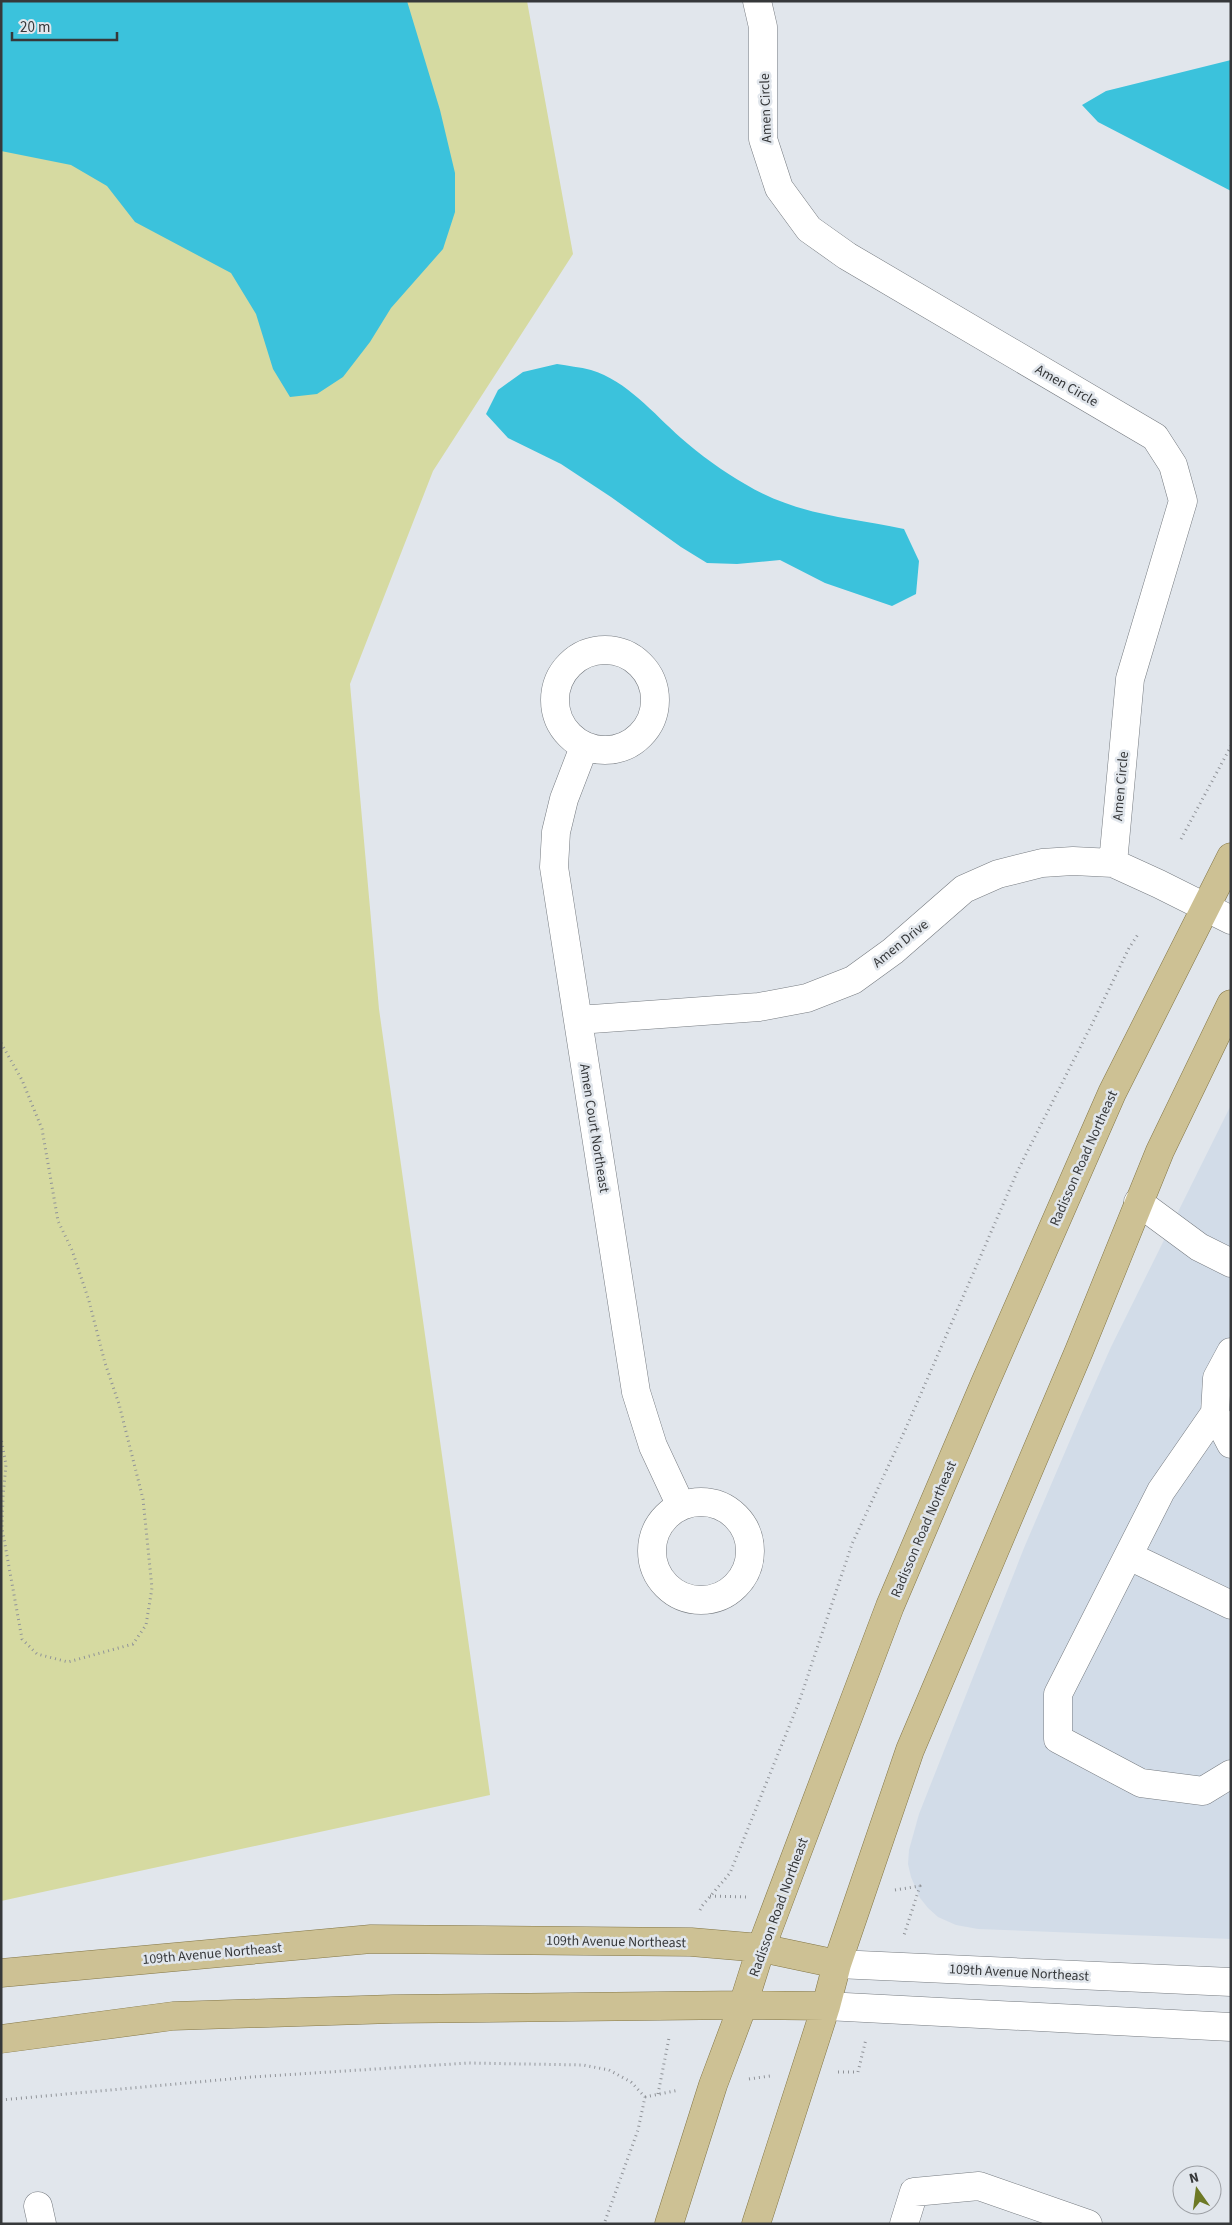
<svg xmlns="http://www.w3.org/2000/svg" width="1232" height="2225" font-family="'Source Sans 3',sans-serif">
	<style>
		.built { fill: #d2dce8 }
		.green { fill: #d6daa1 }
		.water { fill: #3bc2dc }
		.lines { fill: none; stroke-linecap: round; stroke-linejoin: round }
		.minor-casing { stroke: #767b80; stroke-width: 29 }
		.major-casing { stroke: #837646; stroke-width: 29 }
		.path { stroke: #909398; stroke-width: 3; stroke-dasharray: 1 4; stroke-linecap: butt }
		.minor { stroke: #fff; stroke-width: 28 }
		.major { stroke: #cdc194; stroke-width: 28 }
		.labels { text-anchor: middle; stroke-width: 5; stroke-linejoin: round; paint-order: stroke }
		.street-label { font-size: 14px; fill: #36383a; stroke: #e1e6ec }
	</style>
	<rect width="100%" height="100%" fill="#e1e6ec"/>
	<path class="built" d="M1231,1105V1939L978,1929L956,1925L938,1917L928,1908L920,1898L911,1877L908,1864L909,1850L919,1814L1024,1548L1080,1417L1111,1347Z"/>
	<path class="green" d="M1,1H527L573,254L433,471L350,684L379,1009L490,1795L1,1901Z"/>
	<path class="water" d="M1,1H407L440,110L455,173V212L443,249L391,308L370,342L343,377L317,394L290,397L273,369L256,314L231,273L135,222L107,186L71,165L1,151Z
		M1231,60V191L1098,122L1082,105L1106,91Z
		M557,364C568,366 580,367 591,370C627,381 653,413 681,438C699,454 724,472 745,484C796,515 847,517 904,529L919,561L916,594L892,606L825,583L780,560L737,564L707,563L681,547L611,497L561,464L508,438L486,414L498,390L523,372Z"/>
	<g class="lines">
		<g class="minor-casing">
			<path id="minor" d="M757,1L763,27V139L779,188L809,229L847,256L1155,437L1173,465L1183,501L1130,679L1113,863
				M555 700a50 50 0 1 1 100 0a50 50 0 1 1-100 0Z
				M584,747L564,799L556,832L554,867L636,1392L653,1446L681,1506
				M578,1020L759,1007L807,998L853,980L893,951L964,889L998,874L1042,863L1073,861L1113,863L1159,884L1231,920
				M1138,1202L1199,1247L1231,1263
				M1231,1352L1217,1378L1215,1413L1231,1444
				M1215,1413L1161,1491L1058,1694V1739L1141,1783L1203,1791L1231,1774
				M652 1551a49 49 0 1 1 98 0a49 49 0 1 1-98 0Z
				M1129,1556L1231,1605
				M837,1964L1231,1982
				M826,2006L1231,2027
				M38,2206L42,2224
				M904,2224L914,2192L979,2186L1088,2224"/>
		</g>
		<g class="major-casing">
			<path id="major" d="M1,1973L371,1939L691,1942L761,1948L837,1964
				M1,2039L173,2016L393,2009L743,2005L826,2006
				M669,2224L713,2085L743,2005L761,1948L890,1606L985,1383L1112,1093L1231,857
				M756,2224L826,2006L837,1964L910,1750L1079,1351L1160,1151L1231,1004"/>
		</g>
		<path class="path" d="M1181,839L1231,746
			M1,1043L22,1080L42,1129L58,1221L72,1250L89,1301L105,1363L119,1404L143,1499L152,1588L146,1625L133,1644L68,1662L37,1654L22,1639L2,1528L3,1496L6,1465L1,1438
			M895,1890L920,1886L904,1935
			M710,1896L747,1897
			M700,1910L702,1906L730,1873L799,1702L852,1544L906,1428L1018,1170L1092,1024L1129,948L1139,933
			M838,2072H858L866,2039
			M749,2079L770,2076
			M658,2094L669,2038
			M645,2097L679,2090
			M1,2100L252,2077L468,2063L583,2065L609,2070L631,2082L645,2097L638,2130L604,2224"/>
		<use href="#minor" class="minor"/>
		<use href="#major" class="major"/>
	</g>
	<g class="labels">
		<g class="street-label">
			<text transform="translate(765 108) rotate(-92)" y="5">Amen Circle</text>
			<text transform="translate(1067 385) rotate(30)" y="5">Amen Circle</text>
			<text transform="translate(1120 786) rotate(-85)" y="5">Amen Circle</text>
			<text transform="translate(900 943) rotate(-39)" y="5">Amen Drive</text>
			<text transform="translate(595 1128) rotate(81)" y="5">Amen Court Northeast</text>
			<text transform="translate(1083 1158) rotate(-66)" y="5">Radisson Road Northeast</text>
			<text transform="translate(923 1529) rotate(-67)" y="5">Radisson Road Northeast</text>
			<text transform="translate(778 1907) rotate(-70)" y="5">Radisson Road Northeast</text>
			<text transform="translate(616 1941) rotate(1)" y="5">109th Avenue Northeast</text>
			<text transform="translate(212 1953) rotate(-5)" y="5">109th Avenue Northeast</text>
			<text transform="translate(1019 1972) rotate(3)" y="5">109th Avenue Northeast</text>
		</g>
	</g>
	<rect width="1232" height="2225" fill="none" stroke="#36383a" stroke-width="5"/>
	<g transform="translate(1197 2190) rotate(346)"><circle r="24" fill="#e1e6ec" stroke="#9da0a5"/>
	<path d="M0-4L9 19L0 12L-9 19Z" fill="#6d7925"/>
	<text y="-8" font-size="14" font-weight="bold" text-anchor="middle" fill="#36383a">N</text>
	</g>
	<path d="M12 32v8h105v-8" fill="none" stroke="#36383a" stroke-width="2.5"/>
	<text x="20" y="32" font-size="15" fill="#36383a" stroke="#e1e6ec" stroke-width="4" paint-order="stroke">20 m</text>
</svg>
